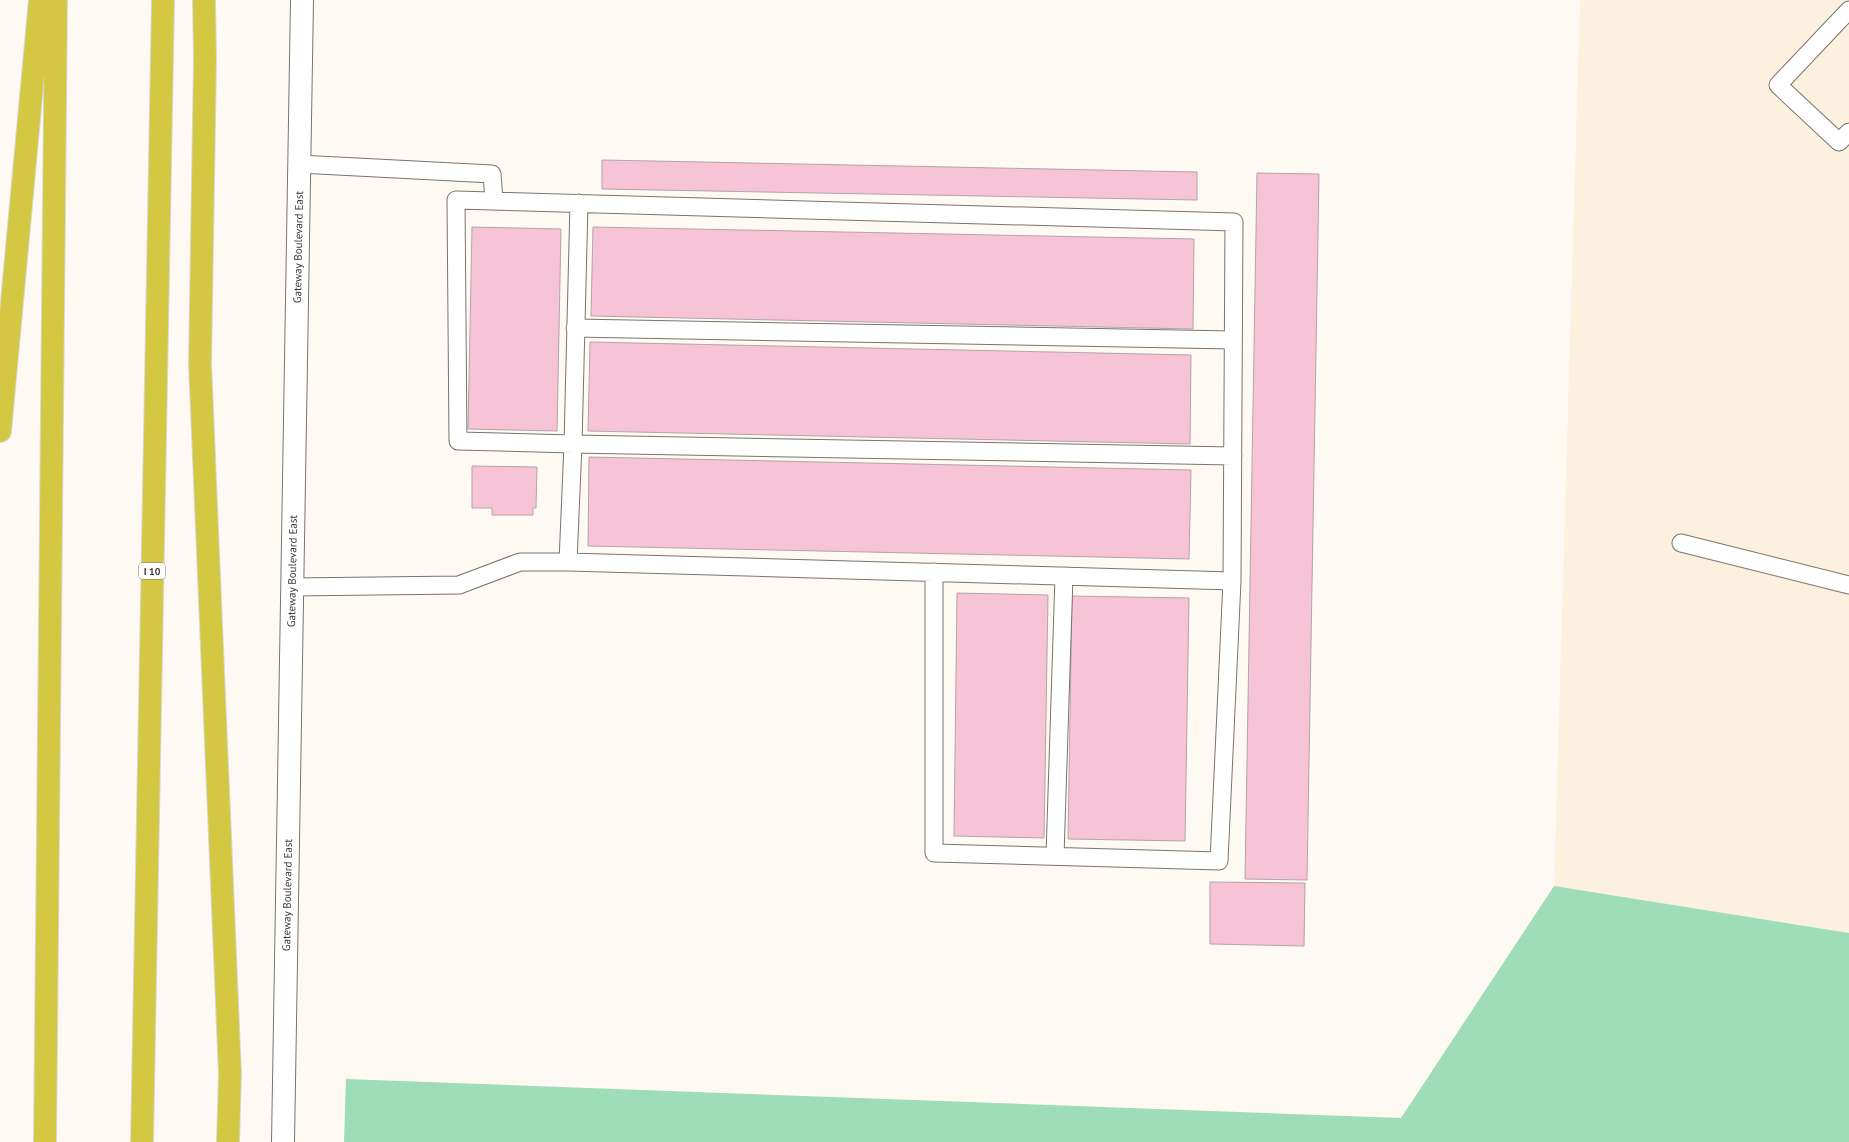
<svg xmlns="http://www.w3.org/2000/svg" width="1849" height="1142" font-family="'PT Sans',sans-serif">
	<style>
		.built { fill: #fcf0de }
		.grass { fill: #9eddb7 }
		.building { fill: #f6c4d6; stroke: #b1a4a8 }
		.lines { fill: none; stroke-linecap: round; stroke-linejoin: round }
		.lane-casing { stroke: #7a746a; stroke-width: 19 }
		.secondary-casing { stroke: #7a746a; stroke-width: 24 }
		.highway-casing { stroke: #d8d8d7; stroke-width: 24 }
		.lane { stroke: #fff; stroke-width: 17 }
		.secondary { stroke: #fff; stroke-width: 22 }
		.highway { stroke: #d4c843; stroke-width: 22 }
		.labels { text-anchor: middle; stroke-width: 3; stroke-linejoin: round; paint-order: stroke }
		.shield { fill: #fff; stroke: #787673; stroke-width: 1 }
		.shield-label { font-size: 10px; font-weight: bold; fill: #3e3b37 }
		.street-label { font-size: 11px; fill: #3e3b37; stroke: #fff }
	</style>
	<rect width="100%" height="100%" fill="#fefaf3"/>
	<path class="built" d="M1580,0H1849V933L1554,886Z"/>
	<path class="grass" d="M1554,886L1849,933V1142H344L346,1079L1401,1118Z"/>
	<path class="building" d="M602,160L1197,172V200L602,189Z
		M1257,173L1319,174L1307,880L1245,879Z
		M472,227L561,229L557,431L468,429Z
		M593,227L1194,239L1193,329L591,316Z
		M590,342L1191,355L1190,444L588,431Z
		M589,457L1191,470L1189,559L588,546Z
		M472,466L537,467L536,508H533V515H492V508H472Z
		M957,593L1048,595L1044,838L954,836Z
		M1072,596L1189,598L1185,841L1068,839Z
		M1210,882L1305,883L1304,946L1210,944Z"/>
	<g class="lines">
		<g class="lane-casing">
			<path id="lane" d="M1849,10L1778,85L1839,142L1849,132
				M299,164L492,174L494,201
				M579,203L573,444L1233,456
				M575,328L1233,340
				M1681,543L1849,585
				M934,572V853L1219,861L1232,581
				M292,587L459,585L520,562H568L1232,581L1234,222L456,200L458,441L573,444L568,562
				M1055,856L1064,576"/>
		</g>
		<g class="secondary-casing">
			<path id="secondary" d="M283,1142L302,0"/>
		</g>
		<g class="highway-casing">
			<path id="highway" d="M204,0L205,60L200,363L230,1074L228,1142
				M0,431L40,0
				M45,1142L56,0
				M142,1142L163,0"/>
		</g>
		<use href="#lane" class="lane"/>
		<use href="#secondary" class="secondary"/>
		<use href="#highway" class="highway"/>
	</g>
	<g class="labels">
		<rect class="shield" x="139" y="563" width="26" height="16" rx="3"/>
		<g class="shield-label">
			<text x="152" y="575">I 10</text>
		</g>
		<g class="street-label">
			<text transform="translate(298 247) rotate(-89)" y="4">Gateway Boulevard East</text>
			<text transform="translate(292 571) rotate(-89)" y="4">Gateway Boulevard East</text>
			<text transform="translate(287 895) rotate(-89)" y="4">Gateway Boulevard East</text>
		</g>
	</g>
</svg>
